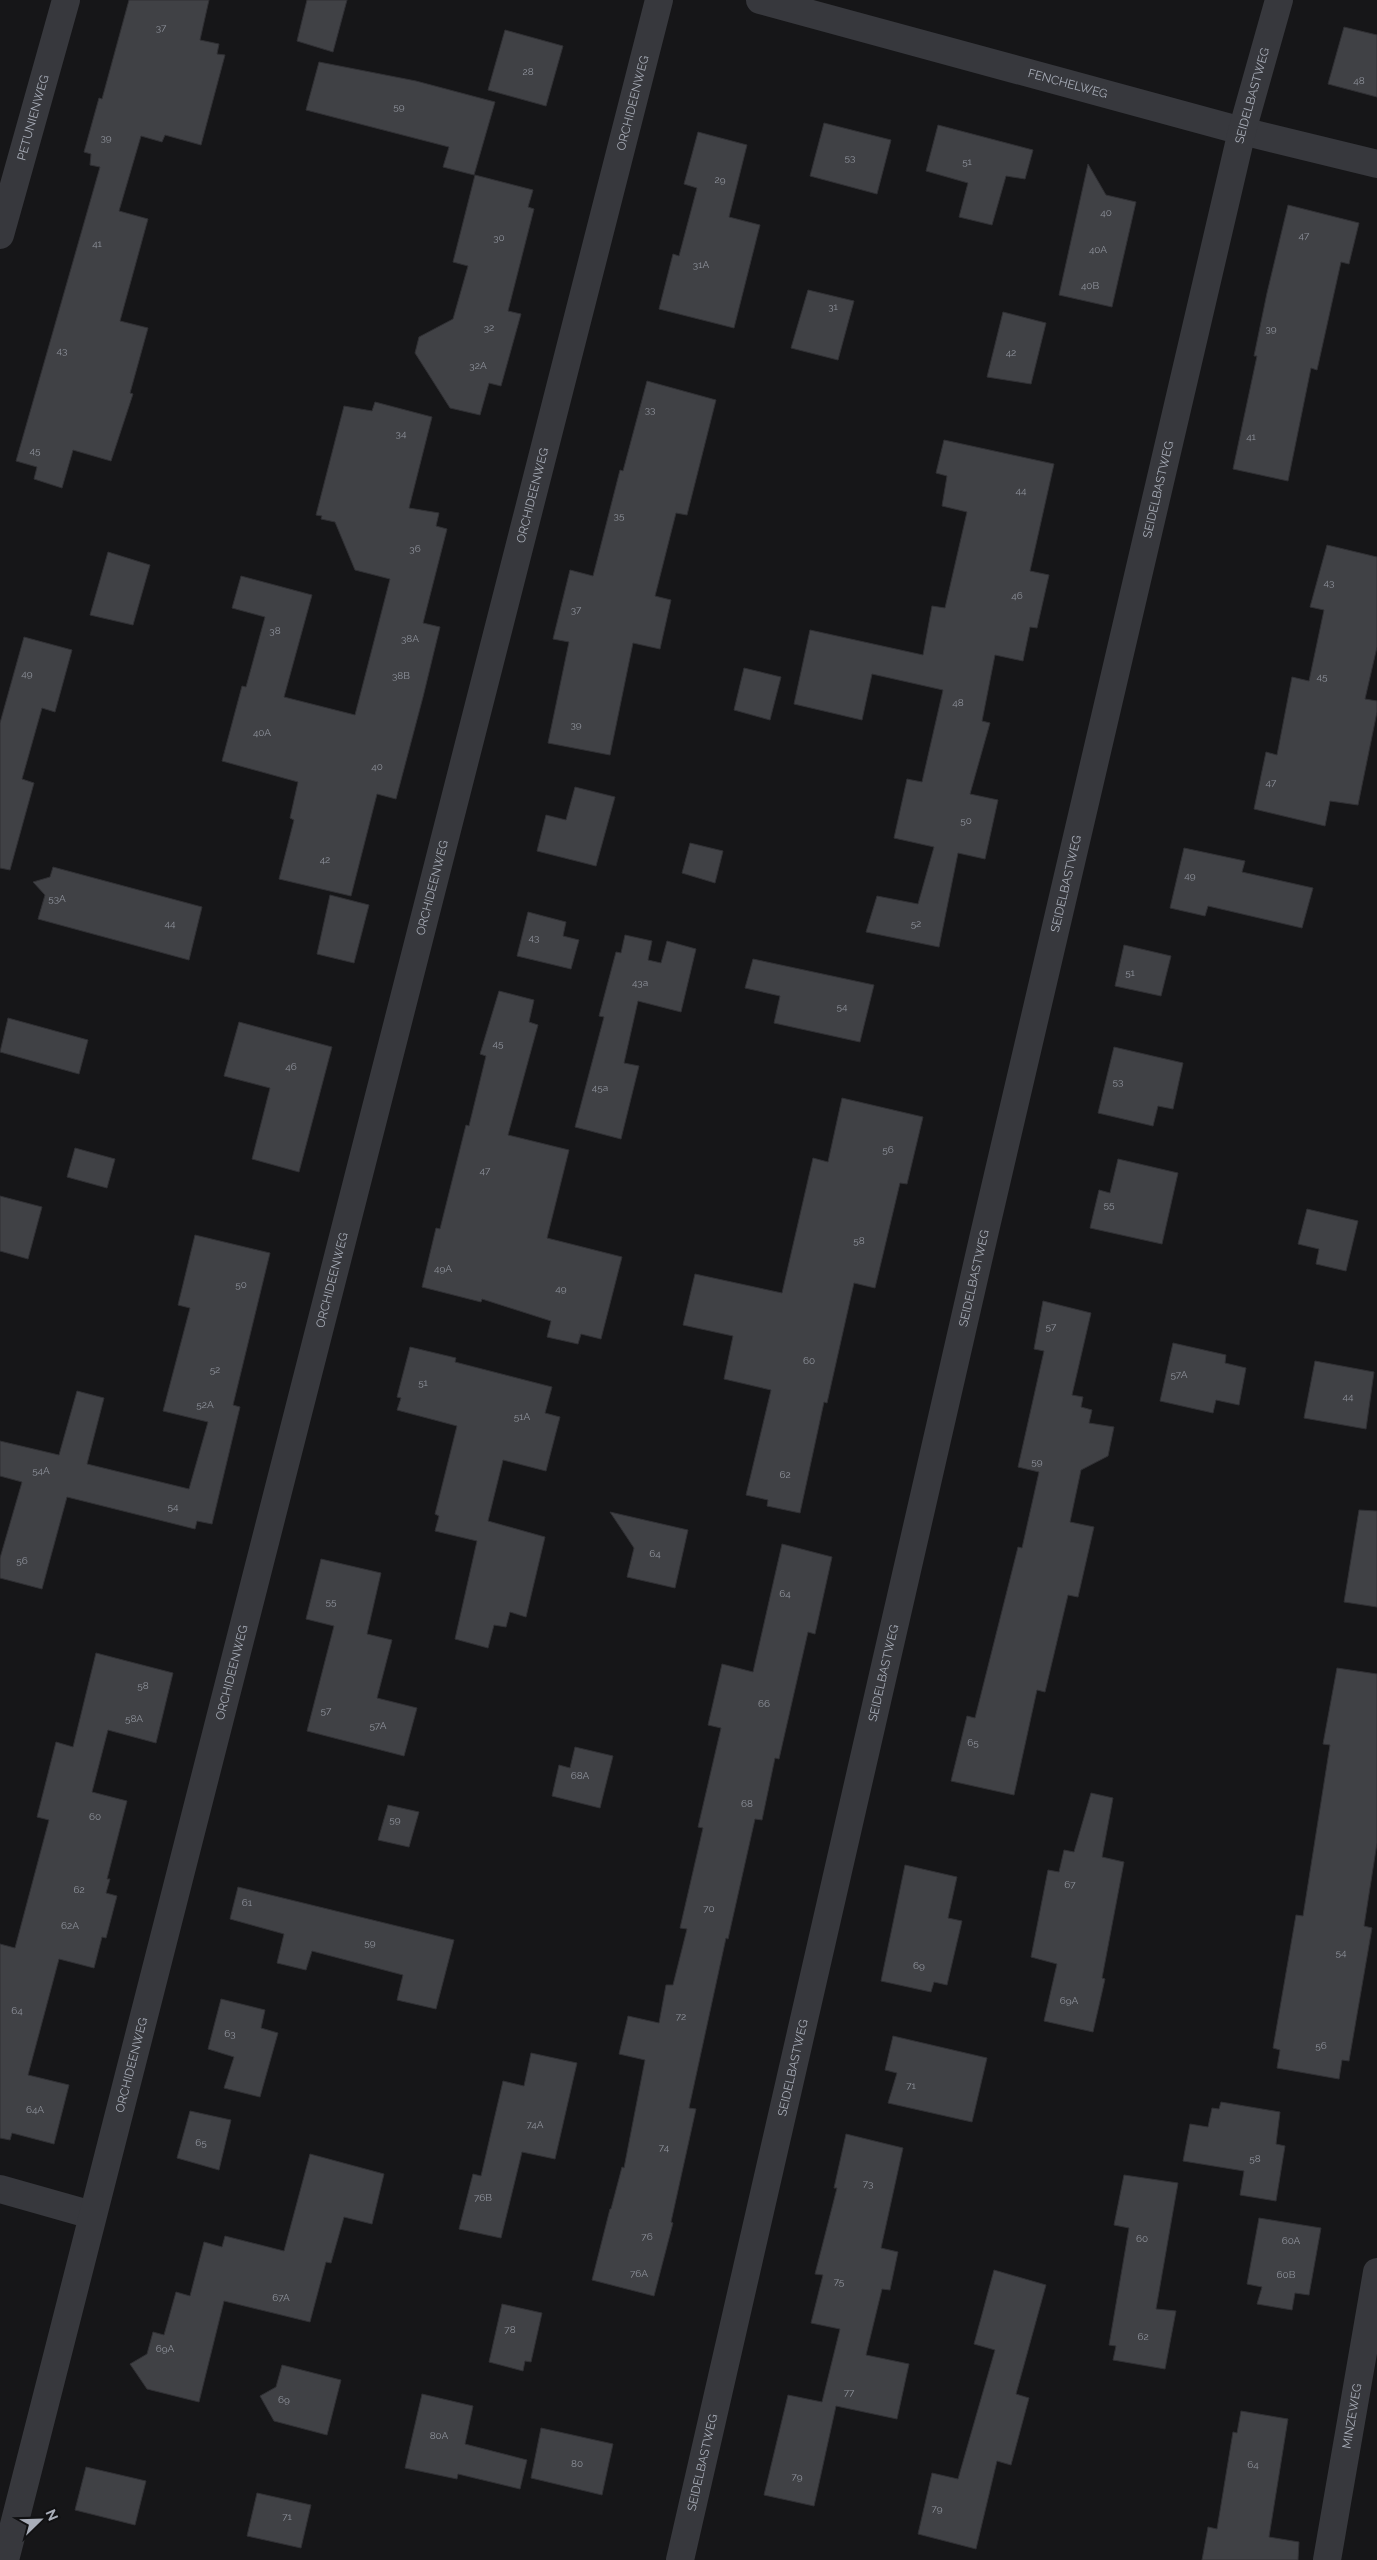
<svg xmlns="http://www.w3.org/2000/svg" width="1377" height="2560" font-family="Raleway,sans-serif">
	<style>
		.building { fill: #404145; stroke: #303034 }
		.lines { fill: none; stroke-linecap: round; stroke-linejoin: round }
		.minor { stroke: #37383d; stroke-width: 28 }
		.labels { text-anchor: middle; stroke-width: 5; stroke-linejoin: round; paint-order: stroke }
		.number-label { font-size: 10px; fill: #8e929b }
		.street-label { font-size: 12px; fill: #a8adb8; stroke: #111113 }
	</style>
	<rect width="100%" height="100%" fill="#161618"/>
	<path class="building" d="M129,0H209L200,40L219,44L217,54L225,55L201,145L165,135L162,142L141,136L119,211L148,219L120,321L148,328L130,393L133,394L111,461L73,450L62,488L34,479L37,467L16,461L100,167L90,165L91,154L84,152L99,98L102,99Z
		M307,0H347L333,52L297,41Z
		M1344,27L1377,35V97L1328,84Z
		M505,30L563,46L546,106L488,90Z
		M319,62L416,81L495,102L474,175L443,167L449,147L306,110Z
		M824,123L891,140L877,194L810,176Z
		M938,125L1033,150L1025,179L1006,176L992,225L959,217L968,183L926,171Z
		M698,132L747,145L729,217L760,225L734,328L659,309L673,254L679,256L697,188L684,184Z
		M1088,164L1106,195L1136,202L1112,307L1059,295Z
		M475,175L533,190L528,207L534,209L508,311L521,314L501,386L489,383L480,415L450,408L415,353L419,337L453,319L468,266L453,262Z
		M1288,205L1359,223L1349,264L1341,262L1317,370L1311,368L1288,481L1233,469L1257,356H1254L1267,293Z
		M808,290L854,301L838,360L791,348Z
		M1003,312L1046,323L1031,384L987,377Z
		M647,381L716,400L687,515L676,513L655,596L671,600L660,649L633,643L610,755L548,743L569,642L553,639L570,570L593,576L620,470L623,471Z
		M375,402L432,417L409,508L439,513L436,526L447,529L423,623L440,627L423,697L396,799L377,794L351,896L279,879L294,820L290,818L298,782L222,761L242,686L246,687L265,617L232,608L241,576L312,595L284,697L355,715L390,579L355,570L335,522L321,519L322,516L316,515L344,406L372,411Z
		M944,440L1054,464L1030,571L1049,575L1037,628L1030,627L1023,661L995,655L982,721L990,723L970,794L998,800L985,859L958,853L939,947L866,932L877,896L918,904L934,847L894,838L907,779L922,782L943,690L872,674L862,720L794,704L810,630L923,655L932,606L945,608L967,512L942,506L947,476L936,473Z
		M1327,545L1377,557V647L1365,699L1377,701V712L1358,805L1330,801L1325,826L1254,809L1266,752L1277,755L1292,677L1309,681L1324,610L1310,607Z
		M108,552L150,565L133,625L90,615Z
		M24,637L72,650L55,712L42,708L22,779L34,783L10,870L0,868V723Z
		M744,668L781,677L770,720L734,710Z
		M575,787L615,797L596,866L537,851L546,815L566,820Z
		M690,843L723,851L715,883L682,873Z
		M1184,848L1245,861L1242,872L1313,888L1302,928L1208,906L1205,916L1170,908Z
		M53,867L202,907L189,960L38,919L45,895L33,882L50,877Z
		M330,895L369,905L354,963L317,954Z
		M528,912L566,922L563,936L579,940L571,969L517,956Z
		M625,935L652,941L648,960L661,963L667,941L696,949L681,1012L638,1001L624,1063L639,1066L621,1139L575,1127L604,1017L599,1016L616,952L621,953Z
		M1124,945L1171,956L1161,996L1115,986Z
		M753,959L874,985L860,1042L774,1023L780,996L745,988Z
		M499,991L534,1000L529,1022L538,1025L508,1135L569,1150L547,1238L622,1257L601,1339L581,1334L578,1344L547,1337L551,1321L482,1299L481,1302L422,1287L436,1228L440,1229L466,1125L469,1126L486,1056L480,1054Z
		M8,1018L88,1040L79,1074L0,1052Z
		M239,1022L332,1047L299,1172L252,1159L270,1088L224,1076Z
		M1114,1047L1183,1063L1173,1109L1158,1106L1153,1126L1098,1113Z
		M842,1098L923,1117L907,1184L900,1183L875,1288L854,1283L827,1403L824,1402L800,1513L767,1506L768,1500L746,1495L771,1390L724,1379L733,1336L683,1325L695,1274L782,1293L813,1158L828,1162Z
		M75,1148L115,1159L107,1188L67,1177Z
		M1118,1159L1178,1173L1162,1244L1090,1228L1099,1190L1110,1193Z
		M0,1196L42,1207L28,1259L0,1251Z
		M1307,1209L1358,1221L1346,1271L1316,1264L1319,1249L1298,1244Z
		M195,1235L270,1253L233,1405L240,1407L212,1524L197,1521L195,1529L67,1497L42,1589L0,1578V1558L22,1482L0,1476V1441L59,1455L77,1391L104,1398L87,1464L189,1489L208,1422L163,1411L190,1308L178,1305Z
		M1043,1301L1091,1313L1072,1395L1083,1397L1081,1407L1092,1410L1089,1423L1114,1427L1108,1456L1081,1470L1070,1522L1094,1527L1078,1597L1068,1595L1045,1692L1037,1690L1014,1795L951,1781L967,1716L975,1718L1018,1547L1022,1548L1039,1472L1018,1467L1044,1351L1034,1349Z
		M1173,1343L1226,1355L1225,1363L1246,1368L1239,1405L1216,1400L1213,1413L1160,1401Z
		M410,1347L456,1358L455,1362L552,1387L545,1413L560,1417L546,1471L503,1460L488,1521L545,1537L526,1617L510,1612L506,1627L494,1625L488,1648L455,1639L477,1541L435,1531L439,1516L435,1514L457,1426L397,1410L401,1398L397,1397Z
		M1315,1361L1374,1372L1366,1429L1304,1418Z
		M1359,1510L1377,1511V1607L1344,1602Z
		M610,1512L688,1530L675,1588L627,1577L634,1548Z
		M782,1544L832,1557L815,1634L808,1632L779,1759L775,1758L762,1820L755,1819L728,1939L726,1938L689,2108L696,2109L671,2222L673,2223L654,2296L592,2280L610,2209H611L622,2167L624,2168L645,2060L619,2054L628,2016L659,2023L666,1985H673L687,1929L680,1928L703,1828L698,1827L721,1728L708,1725L722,1664L753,1672Z
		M321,1559L381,1573L367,1634L392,1640L377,1698L417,1708L404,1756L307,1731L334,1626L306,1619Z
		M96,1653L173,1673L156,1743L108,1730L92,1792L127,1801L107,1879H110L106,1893L117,1896L106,1938L102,1937L94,1968L59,1959L28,2075L69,2085L54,2144L12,2133L10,2140L0,2138V1944L15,1948L49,1820L37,1817L56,1742L73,1747Z
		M1337,1668L1377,1674V1843L1364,1926L1372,1928L1349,2061L1342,2060L1339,2079L1277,2068L1280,2050L1273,2048L1296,1915L1303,1916L1330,1745L1323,1744Z
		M575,1747L613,1756L600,1808L552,1796L559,1765L570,1768Z
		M1091,1793L1113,1798L1102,1857L1124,1862L1102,1978L1105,1979L1093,2032L1044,2021L1057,1964L1031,1957L1048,1870L1059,1872L1064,1850L1074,1852Z
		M388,1805L419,1812L409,1847L378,1840Z
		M905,1865L957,1877L948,1918L962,1921L947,1985L934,1982L931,1992L881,1981Z
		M238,1887L454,1940L436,2009L397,2000L403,1975L312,1951L306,1970L277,1963L284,1934L230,1919Z
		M221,1999L265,2010L261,2028L278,2033L260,2097L224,2088L234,2057L208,2049Z
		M893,2036L987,2058L972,2122L888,2103L897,2073L885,2070Z
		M531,2053L577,2063L555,2159L522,2152L501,2238L459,2229L473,2174L481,2176L503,2081L524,2086Z
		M1221,2102L1280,2112L1276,2144L1285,2146L1276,2201L1240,2195L1244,2171L1183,2161L1190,2124L1208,2127L1212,2108L1219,2109Z
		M190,2111L231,2120L219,2170L177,2158Z
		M846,2134L903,2148L881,2248L898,2252L890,2290L882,2289L866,2355L909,2364L897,2419L836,2406L814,2506L764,2495L788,2395L822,2402L840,2329L811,2323L823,2275L815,2274L837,2188H834Z
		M310,2154L384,2174L372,2224L344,2217L331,2263L326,2262L310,2322L224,2301L199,2402L147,2389L130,2364L147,2354L153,2332L164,2335L176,2292L190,2296L204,2242L222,2247L225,2236L284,2251Z
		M1124,2175L1178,2183L1156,2309L1176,2311L1165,2369L1113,2360L1116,2346L1109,2345L1129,2228L1114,2225Z
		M1259,2218L1321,2228L1309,2295L1295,2293L1292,2310L1257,2304L1262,2287L1247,2284Z
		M994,2270L1046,2285L1016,2394L1029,2398L1011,2465L997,2461L976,2549L918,2534L932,2473L958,2479L995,2350L974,2344Z
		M502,2304L542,2313L531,2362L525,2361L523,2371L489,2362Z
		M282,2365L341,2380L327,2435L274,2421L260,2396L276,2387Z
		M422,2394L473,2406L465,2444L527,2460L520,2489L458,2474L457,2479L405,2468Z
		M1241,2411L1288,2419L1269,2537L1299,2542L1298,2560H1202L1208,2527L1217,2529L1233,2432L1237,2433Z
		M541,2428L613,2444L602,2495L531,2478Z
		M86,2467L146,2481L135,2525L75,2510Z
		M257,2493L311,2505L301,2548L247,2536Z"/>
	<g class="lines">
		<g class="minor">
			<path id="s1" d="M760,0L1242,131L1377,164"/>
			<path id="s2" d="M0,235L66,0"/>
			<path d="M0,2189L92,2215"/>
			<path id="s3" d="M5,2560L659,0"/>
			<path id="s4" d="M680,2560L983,1239L1242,131L1279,0"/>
			<path id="s5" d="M1327,2560L1377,2272"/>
		</g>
	</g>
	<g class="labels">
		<g class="number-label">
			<text x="161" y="31">37</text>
			<text x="528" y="75">28</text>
			<text x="1359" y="84">48</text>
			<text x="399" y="110">59</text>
			<text x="106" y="141">39</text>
			<text x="850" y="161">53</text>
			<text x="967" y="165">51</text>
			<text x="720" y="183">29</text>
			<text x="1106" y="216">40</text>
			<text x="1304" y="239">47</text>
			<text x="499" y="241">30</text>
			<text x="97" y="247">41</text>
			<text x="1098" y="253">40A</text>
			<text x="701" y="268">31A</text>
			<text x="1090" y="289">40B</text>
			<text x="833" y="310">31</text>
			<text x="489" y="331">32</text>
			<text x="1271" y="332">39</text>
			<text x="62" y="354">43</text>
			<text x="1011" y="356">42</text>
			<text x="478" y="369">32A</text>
			<text x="650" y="413">33</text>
			<text x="401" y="437">34</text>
			<text x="1251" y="440">41</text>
			<text x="35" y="454">45</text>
			<text x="1021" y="494">44</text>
			<text x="619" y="519">35</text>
			<text x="415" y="552">36</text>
			<text x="1329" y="586">43</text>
			<text x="1017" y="599">46</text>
			<text x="576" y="613">37</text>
			<text x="275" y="634">38</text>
			<text x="410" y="642">38A</text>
			<text x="27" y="677">49</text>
			<text x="401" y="679">38B</text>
			<text x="1322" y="680">45</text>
			<text x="958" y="706">48</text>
			<text x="576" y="728">39</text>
			<text x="262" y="736">40A</text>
			<text x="377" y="770">40</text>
			<text x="1271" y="786">47</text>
			<text x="966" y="824">50</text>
			<text x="325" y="863">42</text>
			<text x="1190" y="879">49</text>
			<text x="57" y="902">53A</text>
			<text x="170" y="927">44</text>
			<text x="916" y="927">52</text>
			<text x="534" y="941">43</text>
			<text x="1130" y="976">51</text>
			<text x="640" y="986">43a</text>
			<text x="842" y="1010">54</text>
			<text x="498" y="1047">45</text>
			<text x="291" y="1070">46</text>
			<text x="1118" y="1085">53</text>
			<text x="600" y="1091">45a</text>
			<text x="888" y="1153">56</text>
			<text x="485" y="1174">47</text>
			<text x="1109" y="1208">55</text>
			<text x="859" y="1244">58</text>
			<text x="443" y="1272">49A</text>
			<text x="241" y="1288">50</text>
			<text x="561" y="1292">49</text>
			<text x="1051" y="1330">57</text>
			<text x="809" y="1364">60</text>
			<text x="215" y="1373">52</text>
			<text x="1179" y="1378">57A</text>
			<text x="423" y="1386">51</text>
			<text x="1348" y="1400">44</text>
			<text x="205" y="1408">52A</text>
			<text x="522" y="1420">51A</text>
			<text x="1037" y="1465">59</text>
			<text x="41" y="1474">54A</text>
			<text x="785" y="1478">62</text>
			<text x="173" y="1510">54</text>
			<text x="655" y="1557">64</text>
			<text x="22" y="1564">56</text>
			<text x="785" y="1597">64</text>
			<text x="331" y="1605">55</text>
			<text x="143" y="1689">58</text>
			<text x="764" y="1707">66</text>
			<text x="326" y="1714">57</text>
			<text x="134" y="1722">58A</text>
			<text x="378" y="1729">57A</text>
			<text x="973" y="1746">65</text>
			<text x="580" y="1779">68A</text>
			<text x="747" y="1807">68</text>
			<text x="95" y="1820">60</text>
			<text x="395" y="1823">59</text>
			<text x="1070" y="1888">67</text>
			<text x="79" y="1893">62</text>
			<text x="247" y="1906">61</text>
			<text x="709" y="1912">70</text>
			<text x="70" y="1929">62A</text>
			<text x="370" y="1946">59</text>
			<text x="1341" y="1956">54</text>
			<text x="919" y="1969">69</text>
			<text x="1069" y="2004">69A</text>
			<text x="17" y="2014">64</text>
			<text x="681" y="2020">72</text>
			<text x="230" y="2037">63</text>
			<text x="1321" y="2049">56</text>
			<text x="911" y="2089">71</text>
			<text x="35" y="2113">64A</text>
			<text x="535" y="2128">74A</text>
			<text x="201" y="2146">65</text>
			<text x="664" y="2151">74</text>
			<text x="1255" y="2162">58</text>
			<text x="868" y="2187">73</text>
			<text x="483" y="2201">76B</text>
			<text x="647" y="2240">76</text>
			<text x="1142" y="2242">60</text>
			<text x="1291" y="2244">60A</text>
			<text x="639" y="2277">76A</text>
			<text x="1286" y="2278">60B</text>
			<text x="839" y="2285">75</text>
			<text x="281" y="2301">67A</text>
			<text x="510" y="2333">78</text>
			<text x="1143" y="2340">62</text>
			<text x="165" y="2352">69A</text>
			<text x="849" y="2396">77</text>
			<text x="284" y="2403">69</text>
			<text x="439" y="2439">80A</text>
			<text x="577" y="2467">80</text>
			<text x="1253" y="2468">64</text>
			<text x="797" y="2480">79</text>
			<text x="937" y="2512">79</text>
			<text x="287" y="2520">71</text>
		</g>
		<g class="street-label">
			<text dy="4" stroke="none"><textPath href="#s1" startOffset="319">FENCHELWEG</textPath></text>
			<text dy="4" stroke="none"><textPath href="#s4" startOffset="2530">SEIDELBASTWEG</textPath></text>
			<text dy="4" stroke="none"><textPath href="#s3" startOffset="2536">ORCHIDEENWEG</textPath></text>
			<text dy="4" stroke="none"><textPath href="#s2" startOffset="122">PETUNIENWEG</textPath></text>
			<text dy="4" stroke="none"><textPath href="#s4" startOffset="2125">SEIDELBASTWEG</textPath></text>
			<text dy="4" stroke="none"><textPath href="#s3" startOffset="2131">ORCHIDEENWEG</textPath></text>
			<text dy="4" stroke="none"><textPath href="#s4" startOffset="1720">SEIDELBASTWEG</textPath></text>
			<text dy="4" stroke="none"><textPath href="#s3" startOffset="1726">ORCHIDEENWEG</textPath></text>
			<text dy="4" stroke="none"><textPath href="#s4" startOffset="1315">SEIDELBASTWEG</textPath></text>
			<text dy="4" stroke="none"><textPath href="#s3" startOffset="1321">ORCHIDEENWEG</textPath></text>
			<text dy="4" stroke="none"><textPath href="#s3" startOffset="916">ORCHIDEENWEG</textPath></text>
			<text dy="4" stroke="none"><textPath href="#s4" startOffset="910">SEIDELBASTWEG</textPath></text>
			<text dy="4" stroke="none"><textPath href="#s3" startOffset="511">ORCHIDEENWEG</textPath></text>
			<text dy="4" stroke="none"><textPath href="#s4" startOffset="505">SEIDELBASTWEG</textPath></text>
			<text dy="4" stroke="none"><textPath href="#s5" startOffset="146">MINZEWEG</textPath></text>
			<text dy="4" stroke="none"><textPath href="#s4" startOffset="100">SEIDELBASTWEG</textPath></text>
		</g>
	</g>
	<g transform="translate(40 2520) rotate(67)" stroke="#111113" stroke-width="4" paint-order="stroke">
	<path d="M0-4L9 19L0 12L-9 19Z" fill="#a8adb8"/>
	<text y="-8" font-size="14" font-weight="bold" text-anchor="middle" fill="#a8adb8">N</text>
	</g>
</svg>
